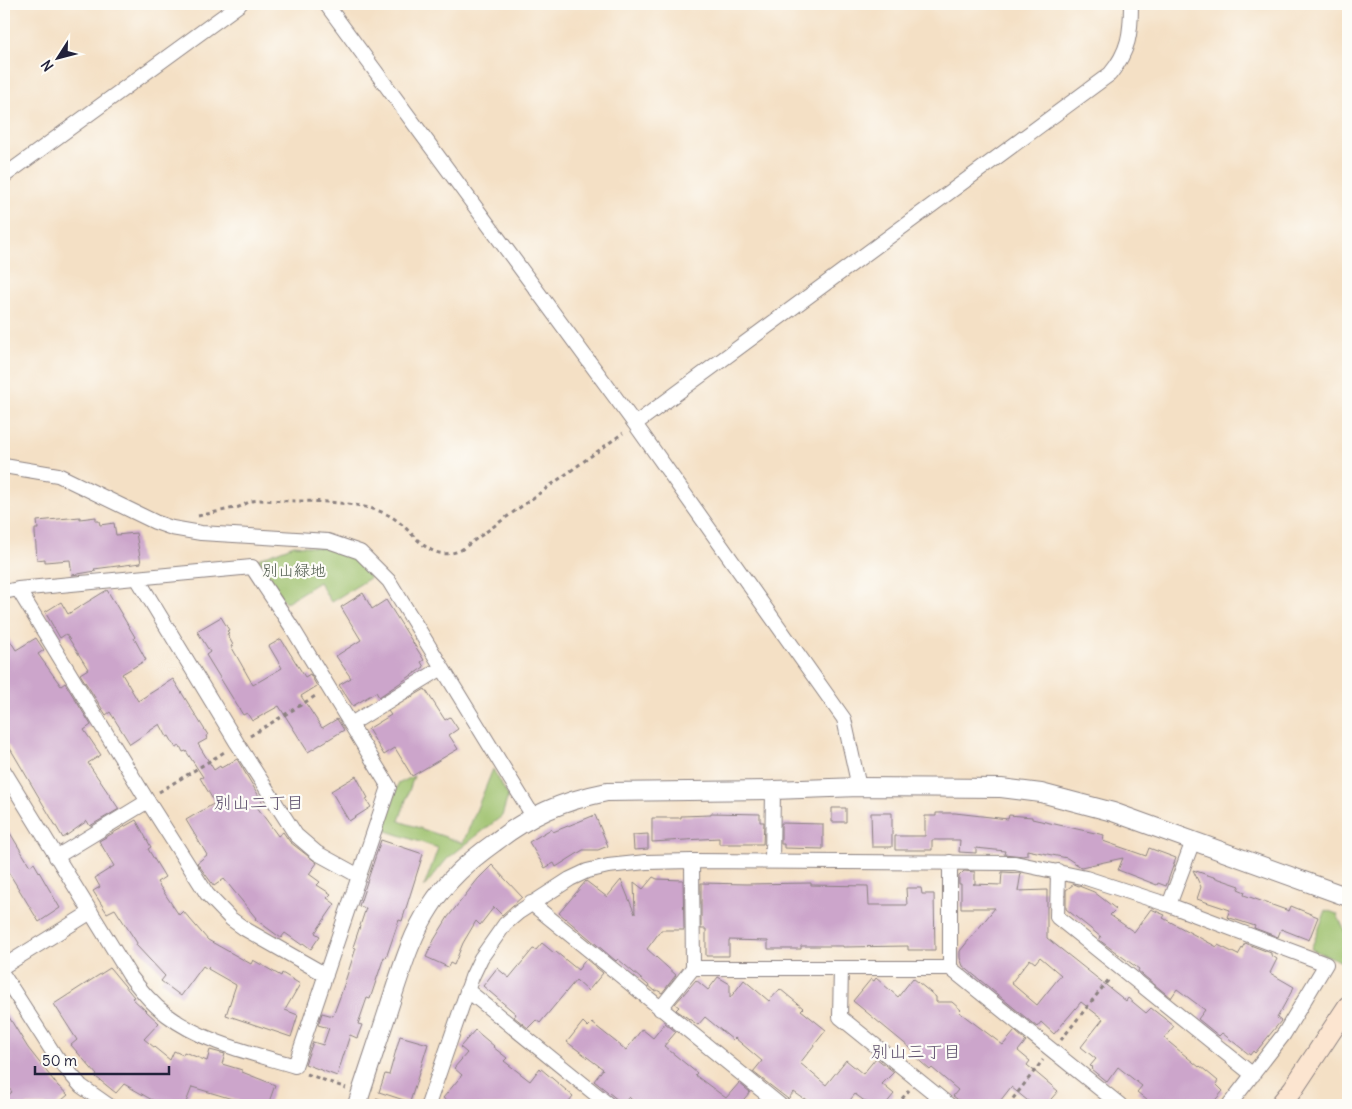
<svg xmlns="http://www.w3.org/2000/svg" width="1352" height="1109" font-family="Delius,'Klee One',sans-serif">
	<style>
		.green { fill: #9cc06a; stroke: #5f7152 }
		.building { fill: #cca5cb; fill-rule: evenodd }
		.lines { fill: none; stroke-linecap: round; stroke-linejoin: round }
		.minor-casing { stroke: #8b8180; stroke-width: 16 }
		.tertiary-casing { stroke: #8b8180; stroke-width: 20 }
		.secondary-casing { stroke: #8b8180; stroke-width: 22 }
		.path { stroke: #8b8180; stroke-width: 3; stroke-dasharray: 4 4; stroke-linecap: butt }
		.minor { stroke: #fff; stroke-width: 14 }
		.tertiary { stroke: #fff; stroke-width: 18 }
		.secondary { stroke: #fce5d0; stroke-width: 20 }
		.labels { text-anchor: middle; stroke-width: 4.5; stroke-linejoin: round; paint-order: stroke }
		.park-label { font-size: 16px; fill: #4d594b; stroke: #fdfcf7 }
		.neighbourhood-label { font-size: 18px; fill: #5e506d; stroke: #fdfcf7 }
	</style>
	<rect width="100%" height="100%" fill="#fdfcf7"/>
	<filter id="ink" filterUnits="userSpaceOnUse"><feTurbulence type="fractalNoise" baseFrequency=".02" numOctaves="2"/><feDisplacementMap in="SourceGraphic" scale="10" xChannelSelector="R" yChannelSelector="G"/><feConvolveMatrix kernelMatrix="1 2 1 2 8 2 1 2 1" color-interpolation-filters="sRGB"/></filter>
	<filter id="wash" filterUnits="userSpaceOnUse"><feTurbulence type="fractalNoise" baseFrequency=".0096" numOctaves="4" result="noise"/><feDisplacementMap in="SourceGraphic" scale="20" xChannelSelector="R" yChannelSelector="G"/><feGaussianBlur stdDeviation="1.12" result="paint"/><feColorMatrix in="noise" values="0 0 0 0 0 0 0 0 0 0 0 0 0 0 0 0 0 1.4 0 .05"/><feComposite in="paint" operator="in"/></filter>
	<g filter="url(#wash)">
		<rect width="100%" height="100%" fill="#f4e0c5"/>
		<path class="green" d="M294,545C313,547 345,548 359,562C363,566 366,573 370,578L331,602L319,582L285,603L258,559Z
			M493,769L508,796L502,816L447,859L424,887L438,848L384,830L398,784L414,776L399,821L463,843Z
			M1326,910L1337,914C1346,935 1352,939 1342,962L1311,949Z"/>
		<g id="blocks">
			<path class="building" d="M80,517V519L96,517V521H99L100,525L114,523L116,535L136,533L141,563L94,569L96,571L72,575L70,560L45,562V559L37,560L35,533V529H38L37,521Z
				M107,590L135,637L134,638L146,660L122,674L138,701L173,679L208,735L206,736L207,739L198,744L214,770L220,766L221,768L237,759L263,803L257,807L278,836L283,832L290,842L317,863L309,874L320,882L317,885L331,894L327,898L335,904L315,933L320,936L311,949L303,943L302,945L285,933L281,938L255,919L256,918L224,879L214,886L197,863L207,855L186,820L215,803L200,778L203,777L186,751L183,752L180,746L176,748L169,736L167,737L160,724L130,744L110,712L106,715L80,674L88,669L66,634L60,638L45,612L61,602L68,614Z
				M363,593L372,609L386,600L424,660L421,662L424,667L379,697L376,692L353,706L339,685L351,678L336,656L361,640L341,607Z
				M221,617L229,630L227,631L229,633L227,634L233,645L231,646L253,685L282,668L269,646L281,639L305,677L310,674L317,686L301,696L322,728L337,719L344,730L308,752L279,706L252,721L247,713L243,715L206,655L210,652L197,631Z
				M4,631L16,650L36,638L44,650L38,654L61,686L65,683L91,725L84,730L101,755L88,763L119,809L90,826L87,821L63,838L4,738Z
				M425,689L445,720L450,717L458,729L449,735L458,749L412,776L395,748L384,755L368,729L391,715L388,711Z
				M356,776L368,798L366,799L371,807L349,821L331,791Z
				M832,808H846V822H832Z
				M711,813L760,814V822H764L763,844H719V838L652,842V818H681V816L711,815Z
				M871,813H892V847H872Z
				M936,813H955L1008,819L1009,815L1032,817V819L1104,835L1103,841L1146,856L1149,848L1176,858L1166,886L1158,883L1157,885L1118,870L1123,858L1081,867L1067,858L1027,850V855L1023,856L1004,854L1005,851L976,848V853L959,852L960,840H932V850H895V836H925V816H936Z
				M595,815L608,846L598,850H583L556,867L554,863L545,868L529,842L551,829L553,832Z
				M136,820L151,847L148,849L165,877L157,882L179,915L183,911L208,940L251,964L253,960L281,976L282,973L300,984L285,1010L298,1015L291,1037L226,1015L236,985L208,969L209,966L207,969L203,966L181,996L161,981L165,976L136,945L137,943L115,909L107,913L93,891L100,887L95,878L114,866L99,841Z
				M4,823L30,866L34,863L60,908L39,922L9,873L4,876Z
				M781,823L823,824V849L784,848V844H781Z
				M648,834V849L634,850L633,835Z
				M381,840L423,854L402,921L399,920L386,958L384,957L370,999L367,998L358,1024L362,1025L357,1038L350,1035L337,1076L305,1064L313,1042L323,1045L329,1028L318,1025L322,1013L333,1016L341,994L356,948L353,947L366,908L359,906Z
				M492,865L522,897L502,915L494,907L480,925L476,921L463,943L454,965L450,963L448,967L426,957L434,940L448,917L478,879Z
				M1193,870L1240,886L1238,889L1245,892L1244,895L1289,911L1291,906L1318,917L1309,940L1281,929L1278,937L1254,928L1255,926L1227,917L1230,910L1197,899L1201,887Z
				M964,871L975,872V884H973L1001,885L1002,872L1021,873L1018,891L1047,890V938L1126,1001L1128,998L1146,1013L1151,1008L1174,1026L1164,1038L1199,1067L1200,1066L1218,1081L1216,1084L1223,1091L1211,1105H1161L1156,1101L1153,1105L1137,1092L1142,1086L1118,1067L1107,1082L1091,1069L1093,1067L1090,1066L1096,1059L1081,1047L1103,1019L1081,1002L1054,1034L1041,1022L1037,1027L963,966L960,958V951L995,908H961V884H959V876ZM1040,957L1061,975L1037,1005L1011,983L1030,959L1035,963Z
				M653,877L657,879L683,880L684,930H661L647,949L676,975L662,993L657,990L655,991L618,959L616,961L559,913L586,881L607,897L621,880L635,914L634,882L643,889Z
				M701,883L746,884L811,883V885L868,886L869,905H907L906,888H921L922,894H934L935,950H908V946L843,947V946H801V949H768V941L729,940V956H706V929H701Z
				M1074,884L1094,892L1116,909L1110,915L1134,932L1151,909L1165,915L1163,918L1217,947L1218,945L1238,955L1245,943L1271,953V955L1277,959L1270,973L1294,987L1277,1018L1281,1021L1255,1053L1253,1051L1250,1055L1222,1033L1219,1036L1198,1019L1205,1010L1177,989L1171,998L1138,971L1139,969L1099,940L1101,937L1066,909V890Z
				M542,943L554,953L556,952L578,970L586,959L603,973L588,991L576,980L540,1023L536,1020L528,1028L514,1017L516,1014L483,986L497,968L509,978L533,949L536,950Z
				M110,968L134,997L132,998L159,1023L144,1039L170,1060L174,1051L183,1055L184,1052L207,1061L210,1050L225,1054L222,1064L242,1070V1072L275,1085L268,1105H238L239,1101L192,1087L185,1105H161L124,1084L116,1093L96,1077L97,1075L71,1045L77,1040L54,1004Z
				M718,977L730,984V998L744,980L769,1001L780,989L803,1008L801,1010L826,1030L800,1063L826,1085L846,1060L863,1074L876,1058L894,1072L882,1084L894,1094L885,1105H870L855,1094L846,1105H813L805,1098L804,1099L794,1092L788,1099L753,1072L762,1061L735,1038L733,1040L705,1017L698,1025L676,1010L679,1007L675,1004L696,980L708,990Z
				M876,978L898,997L913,978L936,997V1002H952L961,1010L959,1012L1003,1045L1015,1031L1026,1041L1018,1051L1030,1061L1027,1065L1058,1091L1046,1105H1033L1011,1087L997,1105H965L953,1096L958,1090L932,1068L930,1070L913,1055L915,1052L853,1001L871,979L874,981Z
				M4,1009L28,1048L58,1086L68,1095L56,1105H4V1099L12,1092L4,1082Z
				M583,1022L588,1027L592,1023L626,1050L642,1029L653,1038L665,1023L676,1032L664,1046L697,1073L695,1075L726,1098L739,1083L750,1092L739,1105H637L629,1097L623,1104L594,1081L603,1069L567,1042Z
				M475,1030L494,1046L493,1047L507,1058L504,1061L530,1081L540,1068L573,1096L566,1105H452L443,1098L462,1075L454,1068L467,1053L460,1047Z
				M400,1036L428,1044L410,1102L379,1092L385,1074L389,1075Z"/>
		</g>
	</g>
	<g filter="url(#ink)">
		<use href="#blocks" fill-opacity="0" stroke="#8b8180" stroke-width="1"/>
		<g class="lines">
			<g class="minor-casing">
				<path id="minor" d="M326,4L635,424L844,719L859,787
					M4,176L240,4
					M635,424L1110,74C1129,51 1131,33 1131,4
					M4,466L58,475L155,522L172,528L201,533L328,541L360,552L389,581L533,816
					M137,578L237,743L296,835L317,853L359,876
					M18,589L147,800L207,894L231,919L245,929L326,975
					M4,592L18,589L252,567L293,629L389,787L295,1066C252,1053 204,1043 167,1015C152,1004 141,990 130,976L4,771
					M351,724L442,668
					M56,857L148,801
					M772,861L773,790
					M1058,871L1057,917L1253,1075
					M531,903L780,1105
					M1169,905L1193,841
					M4,966L91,912
					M693,968H950L1120,1105
					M841,968L840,1017L949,1105
					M950,968V862
					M4,976L56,1057L81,1086L108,1105
					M467,990L609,1105
					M660,1009L693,968L692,861
					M428,1105L472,977L481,958L505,924L519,912L570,879L587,871L608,866L646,862L692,861L1015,863L1086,878L1169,905L1326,964L1284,1034L1229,1105"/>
			</g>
			<g class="tertiary-casing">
				<path id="tertiary" d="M357,1105C368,1070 380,1036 391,1001C402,968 411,936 430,907C447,880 469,861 494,843C530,815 562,801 607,792L773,790L859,787L1001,788L1041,793L1113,812L1348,897"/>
			</g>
			<g class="secondary-casing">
				<path id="secondary" d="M1280,1105L1293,1089L1348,1006"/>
			</g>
			<path class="path" d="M198,516L239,507L251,501L260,500C296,502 358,498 390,516C415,530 427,565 461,550L623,433
				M250,736L317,695
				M159,792L226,751
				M1061,1040L1110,978
				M307,1074L346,1088
				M376,1099L397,1105
				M897,1105L909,1090
				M1008,1105L1043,1060"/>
			<use href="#minor" class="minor"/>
			<use href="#tertiary" class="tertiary"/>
			<use href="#secondary" class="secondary"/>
		</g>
	</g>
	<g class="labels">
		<g class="park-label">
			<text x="294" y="576">別山緑地</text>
		</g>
		<g class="neighbourhood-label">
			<text x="259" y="809">別山二丁目</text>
			<text x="916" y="1058">別山三丁目</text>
		</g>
	</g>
	<rect width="1352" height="1109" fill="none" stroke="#fdfcf7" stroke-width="20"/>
	<g transform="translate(58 58) rotate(234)" stroke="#fdfcf7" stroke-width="4" paint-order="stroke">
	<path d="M0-4L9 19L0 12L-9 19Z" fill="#22223b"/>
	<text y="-8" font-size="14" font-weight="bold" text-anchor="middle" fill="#22223b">N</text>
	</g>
	<path d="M35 1066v8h134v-8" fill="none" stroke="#22223b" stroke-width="2.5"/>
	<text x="42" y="1066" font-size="15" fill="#22223b" stroke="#fdfcf7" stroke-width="4" paint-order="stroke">50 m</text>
</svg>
